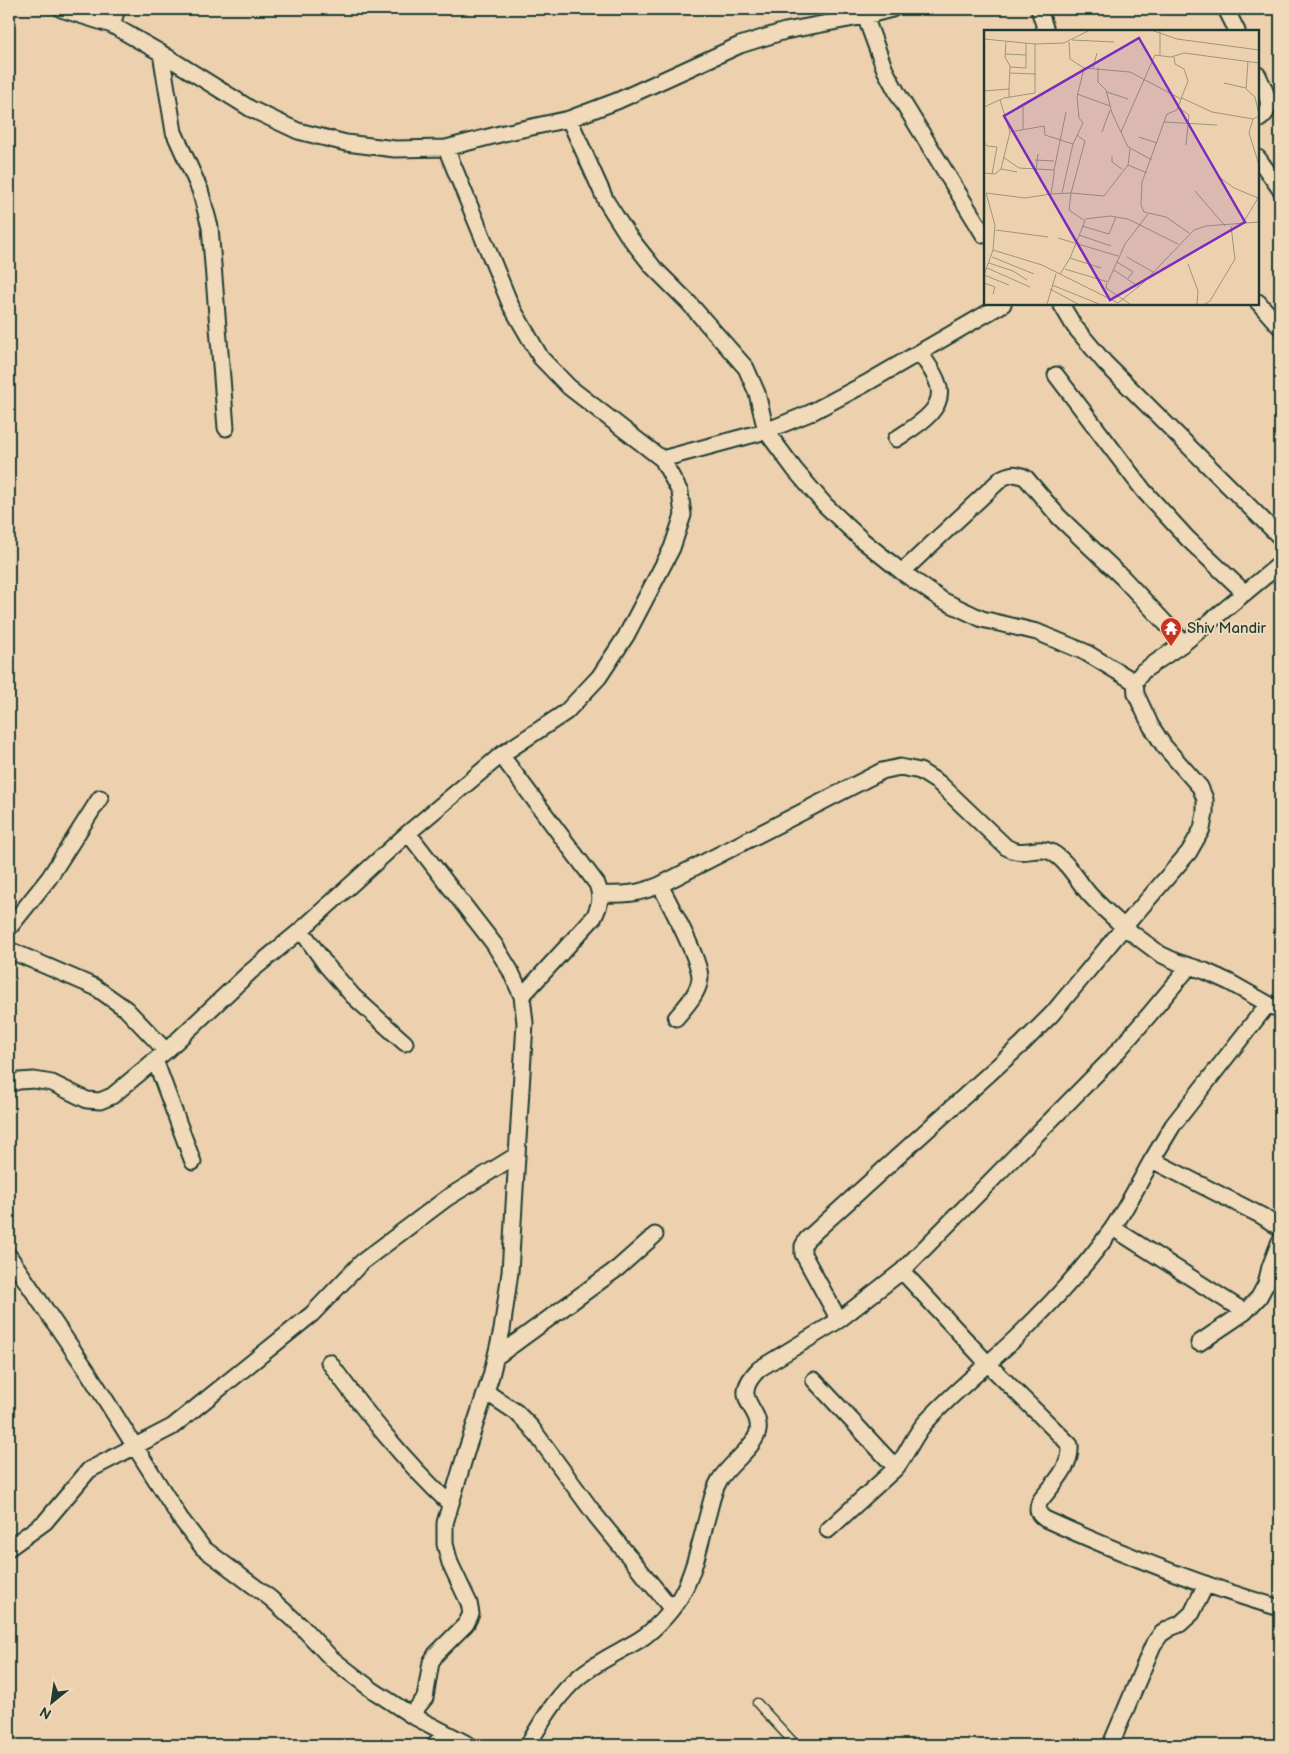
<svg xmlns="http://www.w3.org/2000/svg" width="1289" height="1754" font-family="'Balsamiq Sans',sans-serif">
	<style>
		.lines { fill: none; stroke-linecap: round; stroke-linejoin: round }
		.lane-casing { stroke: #1f3d34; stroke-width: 11 }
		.street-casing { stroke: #1f3d34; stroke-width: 19 }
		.lane { stroke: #f0dab9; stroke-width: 8 }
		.street { stroke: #f0dab9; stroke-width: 15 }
		.labels { text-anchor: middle; stroke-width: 4; stroke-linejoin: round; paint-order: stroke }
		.poi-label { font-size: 15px; fill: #1f3d34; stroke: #f0dab9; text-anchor: start }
		.inset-road { fill: none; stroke: #9b967d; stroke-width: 1 }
		.view { fill: #7b2cbf; fill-opacity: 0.15; stroke: #7b2cbf; stroke-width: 2.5 }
		.inset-edge { fill: none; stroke: #1f3d34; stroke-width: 2.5 }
	</style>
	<rect width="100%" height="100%" fill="#edd1ae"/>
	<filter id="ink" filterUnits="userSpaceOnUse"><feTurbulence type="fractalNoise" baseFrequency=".02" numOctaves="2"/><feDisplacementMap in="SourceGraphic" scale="10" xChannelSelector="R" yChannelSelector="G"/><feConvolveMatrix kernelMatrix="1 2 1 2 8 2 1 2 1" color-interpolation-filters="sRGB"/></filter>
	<g filter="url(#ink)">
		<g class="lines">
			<g class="lane-casing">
				<path id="lane" d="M757,1703L796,1745"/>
			</g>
			<g class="street-casing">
				<path id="street" d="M61,9L112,25L161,53L251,109L298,131L346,143L395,149L446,148L504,133L569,119L617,101L740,45L785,31L865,16L892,9
					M1039,9L1046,31
					M1226,9L1237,31
					M865,16L885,70L899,96L984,235
					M112,25L117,9
					M161,53L174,132L200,190L210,227L226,428
					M1258,75C1265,92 1277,108 1258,120
					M569,119L606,201L627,234L653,267L688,302L746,368L757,393L766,431L795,470L825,505L862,540L902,572L942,600L982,619L1037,632L1085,652L1135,682
					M1258,158L1280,189
					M1258,302L1280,327
					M1061,304L1074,326L1105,363L1280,537
					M1056,375L1144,491L1188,539L1245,593
					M896,439C914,427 947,410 938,384C935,373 926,362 920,353
					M662,459L766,431L810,413L865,384L1003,304
					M902,572L1002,478C1012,473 1017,473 1026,478L1059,517L1123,578L1184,643
					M501,755L597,884C602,897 600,905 594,917L522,996
					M408,833L494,944L510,970L522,996L525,1023L510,1272L502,1330L491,1376L467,1449L445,1523V1544L450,1563L469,1603L471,1614L466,1624L436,1654L431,1662L425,1698L411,1715
					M660,885C670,905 700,959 700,978C699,993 685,1007 676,1018
					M601,894C624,895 638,894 660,885L882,771L900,767L920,771L939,783L1006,847C1024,858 1035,845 1051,852C1067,860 1078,882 1090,895C1100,906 1113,917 1124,927L1189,852L1202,829L1205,813V799L1200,787L1164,746L1151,726L1136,694L1135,682L1143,671L1184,643L1280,564
					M9,928L49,878L100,798
					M301,930L326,965L353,996L405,1043
					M9,950L95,987L126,1009L166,1051
					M1280,1010L1268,1004L1173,1125L1152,1160L1262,1216L1280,1228
					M155,1060L193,1162
					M9,1084L19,1081L34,1080L52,1083L87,1100L100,1101L112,1096L166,1051L250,972L301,930L408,833L501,755L566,712L599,677L626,636L672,548L683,515L680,492L662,459L569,387L541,358L511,306L446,148
					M1113,1228L1245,1312
					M9,1256L88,1372L180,1518L203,1548L270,1598L301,1626L331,1658L371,1689L411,1715L469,1745
					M902,1271L988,1364L1070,1445C1072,1467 1052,1485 1040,1501C1036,1510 1038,1514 1045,1519C1122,1554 1200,1585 1280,1608
					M839,1320L803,1254V1246L807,1239L1022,1044L1052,1014L1124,927L1160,954L1177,962L1205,971L1229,982L1268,1004
					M1199,1343L1245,1312L1259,1297L1266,1284L1270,1267L1280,1241
					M496,1357L618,1268L655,1235
					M329,1362C367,1414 403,1460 450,1504
					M814,1380L896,1468
					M486,1392L516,1412L531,1427L596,1516L671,1608
					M828,1530L896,1468C907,1454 913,1437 925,1423C954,1391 988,1365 1019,1335C1052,1303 1085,1267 1112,1229C1127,1207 1139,1183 1152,1160
					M9,1548L45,1522L89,1470L172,1427L312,1314L362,1262L447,1198L517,1155
					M1111,1744L1153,1645L1161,1634L1170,1628L1180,1624L1192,1613L1206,1584
					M434,1745L446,1733
					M528,1745C543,1720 557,1695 580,1676C598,1661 619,1652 639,1640C655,1630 676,1607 684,1590C696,1566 701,1539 708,1514C711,1503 713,1491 719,1481C727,1466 756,1446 758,1431C762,1406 728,1400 759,1369L839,1320L902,1271L1110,1060L1149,1015L1189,967"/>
			</g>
			<use href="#lane" class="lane"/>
			<use href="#street" class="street"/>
		</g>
	</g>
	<defs>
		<g id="temple-pin" transform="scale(1.125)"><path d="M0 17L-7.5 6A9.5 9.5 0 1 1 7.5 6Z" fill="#c8321e" stroke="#f0dab9"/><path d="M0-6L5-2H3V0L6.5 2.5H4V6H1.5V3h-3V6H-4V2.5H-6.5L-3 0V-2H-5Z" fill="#fff"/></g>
	</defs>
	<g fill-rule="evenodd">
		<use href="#temple-pin" x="1171" y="628"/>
	</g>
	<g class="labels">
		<g class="poi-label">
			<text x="1187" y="633">Shiv Mandir</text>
		</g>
	</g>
	<g transform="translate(984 30)">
		<rect width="275" height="275" fill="#edd1ae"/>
		<path class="inset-road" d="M170,1L193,9L275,20M0,9L51,14M88,10L130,12M22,12L21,27L26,36L25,59M21,24L42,25M176,25V1M190,27L191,34L200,39L204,51L197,69M264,31L262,59L271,67L275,85M26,37L42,38V13M114,37V52L122,60L128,83L144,117L168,130M100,38L146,42L197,69L193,80L183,84L158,152L157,175L160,182L182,187L205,203M109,38L113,23M26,43L52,44M240,53L262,58M0,61L25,59V67M123,62L144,69M93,64L126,76M198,68L228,82L269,89M16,70L26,102L60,96L61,105L89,114M0,77L20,68L51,63V14L80,13L104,1M195,78L205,85L202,115M275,86L269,89L265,103L275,135M180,92L233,95M39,99V77M118,102L126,80M137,102L171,25L187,27L200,23L275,33M155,107L173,113M0,112L3,116L13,117L8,144M146,119L144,135L163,143M128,126V132L138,139M19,127L35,138L70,140V145L67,164L41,168L2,163L11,195L9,220L58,235L134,273M51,130L70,131M17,139L33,142M70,140L82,82M52,141L54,124M0,143L11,144L17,139L26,102M235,147L250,158L274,168M211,161L241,196M78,163L89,114L99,93L95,88L93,67L100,38L86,29L85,12M67,164L87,163L101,111L93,105M101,189L126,186L144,189L194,214M259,193L274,168M98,196L125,204L132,187M12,200L64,207M95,205L127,216M74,208L134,226M8,227L50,244M143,227L169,242M86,228L117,238M133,232L149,242L144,248M5,233L29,241L43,250M204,234L214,261L213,274M3,238L46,257M81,239L124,252L141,214L164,184M130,240L155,257M76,244L86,228L101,191L85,180L87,163L120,166L144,135M0,245L9,220M0,245L25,255M0,253L11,257L9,264M123,253L122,258L146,274M68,255L115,274M66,259L94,274M134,273L159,253L210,200L222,196L275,192M63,274L72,244M221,274L226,271L251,229L247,196"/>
		<path class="view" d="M155,8L261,192L126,270L20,86Z"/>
		<rect width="275" height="275" class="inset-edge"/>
	</g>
	<rect width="1289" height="1754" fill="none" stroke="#f0dab9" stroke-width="30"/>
	<rect x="15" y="15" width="1259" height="1724" fill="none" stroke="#1f3d34" stroke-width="2" filter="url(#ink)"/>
	<g transform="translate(52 1702) rotate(210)" stroke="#f0dab9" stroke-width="4" paint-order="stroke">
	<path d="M0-4L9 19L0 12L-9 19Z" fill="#1f3d34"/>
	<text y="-8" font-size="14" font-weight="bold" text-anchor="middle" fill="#1f3d34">N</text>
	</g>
</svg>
